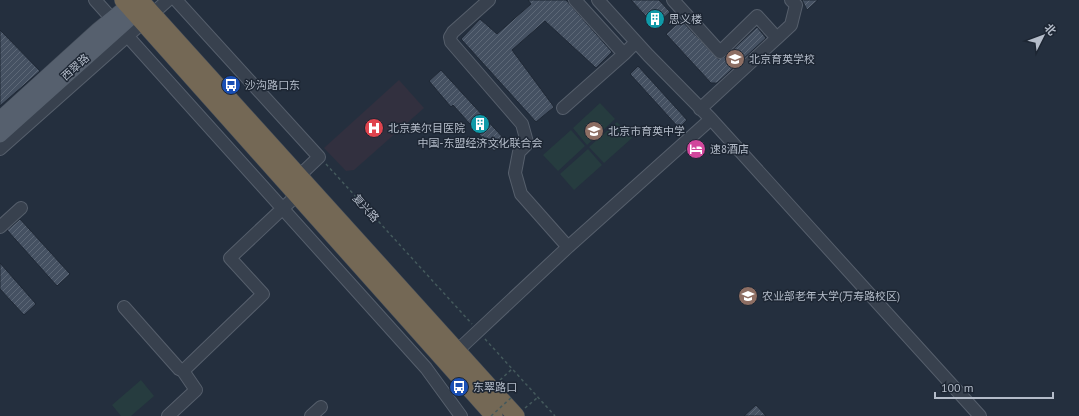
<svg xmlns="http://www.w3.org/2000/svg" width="1079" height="416" font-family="'PT Sans','Noto Sans SC',sans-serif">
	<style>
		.medical { fill: #32303f }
		.pitch { fill: #263c3f }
		.building { fill: url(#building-hatch); stroke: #1f2835 }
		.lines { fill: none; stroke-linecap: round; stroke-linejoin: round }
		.minor-casing { stroke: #565f6c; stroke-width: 14 }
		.major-casing { stroke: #414a57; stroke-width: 16 }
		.highway-casing { stroke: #434c59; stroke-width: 18 }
		.path { stroke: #44595c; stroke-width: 1.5; stroke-dasharray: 3 3; stroke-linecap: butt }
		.minor { stroke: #38414e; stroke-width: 12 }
		.major { stroke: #56606e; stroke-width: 15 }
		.highway { stroke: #746855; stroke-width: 17 }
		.path-bridge { stroke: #44595c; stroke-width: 1.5; stroke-dasharray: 3 3; stroke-linecap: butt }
		.labels { text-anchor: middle; stroke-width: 3; stroke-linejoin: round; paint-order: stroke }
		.poi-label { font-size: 11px; fill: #b4bcc9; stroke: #1d2633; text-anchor: start }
		.street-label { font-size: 11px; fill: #b4bcc9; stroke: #1d2633 }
	</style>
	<defs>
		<pattern id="building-hatch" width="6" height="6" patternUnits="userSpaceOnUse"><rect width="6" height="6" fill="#455162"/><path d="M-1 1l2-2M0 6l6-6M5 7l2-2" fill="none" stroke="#5d6877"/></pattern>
	</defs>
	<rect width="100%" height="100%" fill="#242f3e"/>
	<path class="medical" d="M399,80L424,108L354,170L346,171L324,148Z"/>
	<path class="pitch" d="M600,103L615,119L587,145L573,128Z
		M617,122L632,138L604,163L589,147Z
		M571,130L585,146L558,171L543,155Z
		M588,149L602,165L574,190L560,174Z
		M141,380L154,396L131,416H121L112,405Z"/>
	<path class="building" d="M528,0H566L612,52L596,68L545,21L512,50L554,107L536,122L461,39L480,19L497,34L531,4Z
		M631,0H659L670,12L655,26Z
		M802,0H818L807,10Z
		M681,20L718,59L725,57L757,27L766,38L717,83H711L666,34Z
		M0,30L40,71L0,106Z
		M638,66L687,120L679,128L630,74Z
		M441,70L506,141L494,151L453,105L451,107L429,81Z
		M20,219L70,274L57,286L7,230Z
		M0,263L36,304L24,315L0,289Z
		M756,405L766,416H744Z"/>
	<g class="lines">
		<g class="minor-casing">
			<path id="minor" d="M95,0L426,368L461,416
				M176,0L319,157L299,176L297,195L230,258L263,294L183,371
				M489,0L453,32L450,37L451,42L522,124L527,142L526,145L519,152L515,173L521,194L568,247
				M575,0L624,54L636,42
				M598,0L648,55L711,119L980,416
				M673,0L720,52L757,16L777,38L791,25L796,5L791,0
				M563,108L624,54
				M700,109L777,38
				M0,149L168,0
				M0,227L21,208
				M124,307L179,369L183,371L196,390L168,416
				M457,351L568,247L711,119
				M311,416L321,407"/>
		</g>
		<g class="major-casing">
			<path id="major" d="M0,119L98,30L135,0
				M0,135L144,6"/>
		</g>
		<g class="highway-casing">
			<path id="highway" d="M123,0L494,416
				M140,0L516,416"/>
		</g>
		<path class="path" d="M326,164L472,324
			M485,339L555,416
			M500,380L512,369
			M525,408L537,398"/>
		<use href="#minor" class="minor"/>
		<use href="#major" class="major"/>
		<use href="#highway" class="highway"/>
		<path class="path-bridge" d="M491,416L513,396"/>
	</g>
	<defs>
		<g id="building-disc" transform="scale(1)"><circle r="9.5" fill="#0f9aa8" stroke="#1d2633"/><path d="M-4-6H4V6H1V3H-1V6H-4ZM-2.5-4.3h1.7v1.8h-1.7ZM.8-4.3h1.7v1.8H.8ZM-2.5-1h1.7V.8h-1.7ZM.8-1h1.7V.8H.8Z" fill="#fff"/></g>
		<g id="school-disc" transform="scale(1)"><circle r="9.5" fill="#8d6e63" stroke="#1d2633"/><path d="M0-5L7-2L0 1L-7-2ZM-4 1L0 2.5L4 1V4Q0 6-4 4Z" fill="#fff"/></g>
		<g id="bus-disc" transform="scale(1)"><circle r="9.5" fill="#1a4fb4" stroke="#1d2633"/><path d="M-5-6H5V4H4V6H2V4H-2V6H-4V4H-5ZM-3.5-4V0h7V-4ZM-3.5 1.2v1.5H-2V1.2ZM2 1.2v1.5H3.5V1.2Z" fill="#fff"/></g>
		<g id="hospital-disc" transform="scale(1)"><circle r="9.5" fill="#e0444e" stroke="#1d2633"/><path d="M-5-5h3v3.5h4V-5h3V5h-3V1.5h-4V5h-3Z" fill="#fff"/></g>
		<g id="hotel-disc" transform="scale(1)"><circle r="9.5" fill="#d1479c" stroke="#1d2633"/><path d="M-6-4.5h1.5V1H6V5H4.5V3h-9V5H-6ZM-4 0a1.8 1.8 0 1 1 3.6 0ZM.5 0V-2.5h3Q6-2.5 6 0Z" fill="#fff"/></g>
		<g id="university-disc" transform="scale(1)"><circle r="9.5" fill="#8d6e63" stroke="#1d2633"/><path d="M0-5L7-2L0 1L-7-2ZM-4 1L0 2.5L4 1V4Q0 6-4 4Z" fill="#fff"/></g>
	</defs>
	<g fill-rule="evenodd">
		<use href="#building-disc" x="655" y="19"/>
		<use href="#school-disc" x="735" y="59"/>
		<use href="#bus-disc" x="231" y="85"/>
		<use href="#building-disc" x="480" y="124"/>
		<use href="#hospital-disc" x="374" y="128"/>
		<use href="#school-disc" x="594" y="131"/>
		<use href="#hotel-disc" x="696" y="149"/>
		<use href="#university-disc" x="748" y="296"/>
		<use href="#bus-disc" x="459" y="387"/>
	</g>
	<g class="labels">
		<g class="poi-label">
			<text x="669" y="23">思义楼</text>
			<text x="749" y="63">北京育英学校</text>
			<text x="245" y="89">沙沟路口东</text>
			<text x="388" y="132">北京美尔目医院</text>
			<text x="608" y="135">北京市育英中学</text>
			<text x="480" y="147" text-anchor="middle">中国-东盟经济文化联合会</text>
			<text x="710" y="153">速8酒店</text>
			<text x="762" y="300">农业部老年大学(万寿路校区)</text>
			<text x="473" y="391">东翠路口</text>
		</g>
		<g class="street-label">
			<text transform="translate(75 67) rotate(-42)" y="4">西翠路</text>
			<text transform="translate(366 208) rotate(48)" y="4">复兴路</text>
		</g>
	</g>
	<g transform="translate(1043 36) rotate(48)" stroke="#1d2633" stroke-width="3" paint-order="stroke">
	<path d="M0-3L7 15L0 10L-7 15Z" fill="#b4bcc9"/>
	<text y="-6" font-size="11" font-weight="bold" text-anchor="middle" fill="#b4bcc9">北</text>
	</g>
	<path d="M935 392v6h118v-6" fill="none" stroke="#b4bcc9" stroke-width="2"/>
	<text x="941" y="392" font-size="12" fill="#b4bcc9" stroke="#1d2633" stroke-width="3" paint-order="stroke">100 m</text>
</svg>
